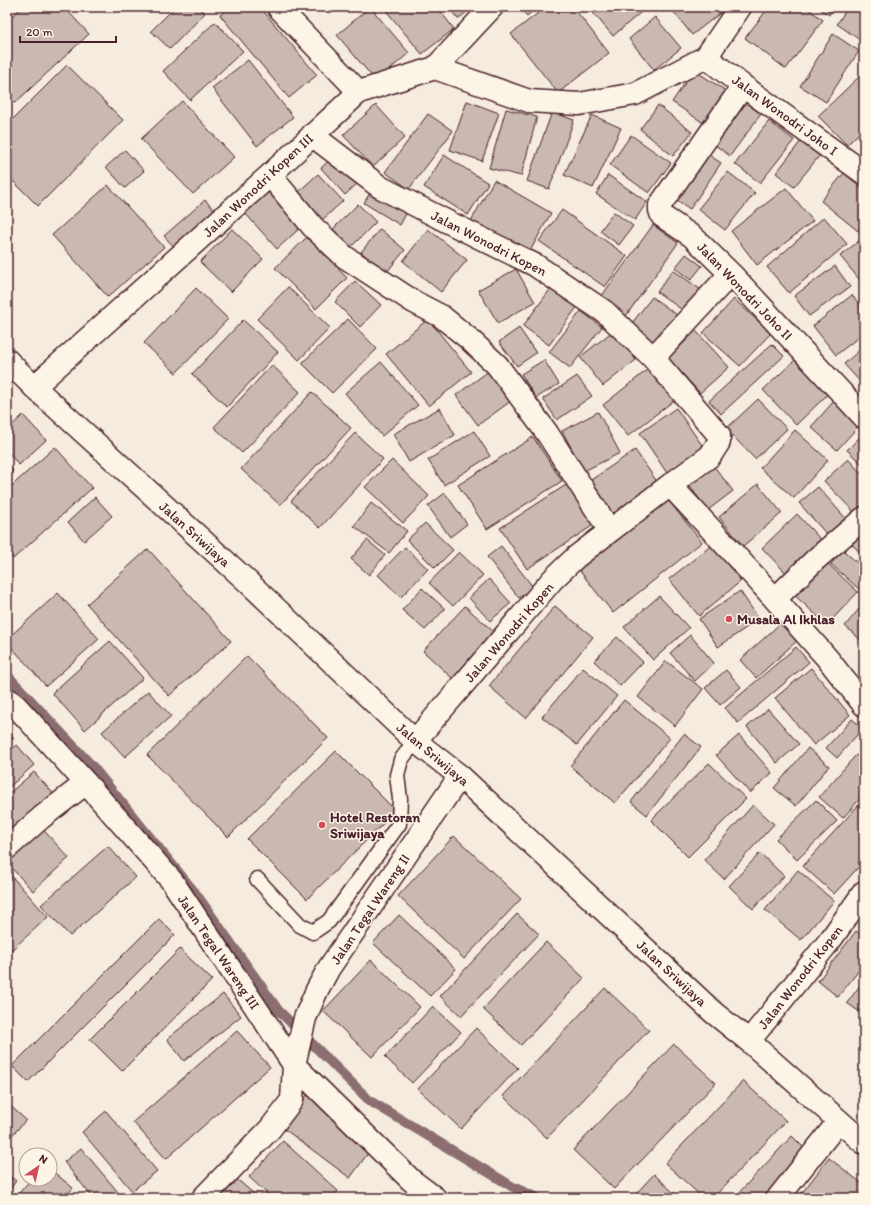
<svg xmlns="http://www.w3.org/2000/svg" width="871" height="1205" font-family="Itim,sans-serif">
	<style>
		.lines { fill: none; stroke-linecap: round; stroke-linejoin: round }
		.stream { stroke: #8c6e70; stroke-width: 10 }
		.building { fill: #cab9b1; stroke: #4a1f2b }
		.service-casing { stroke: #4a1f2b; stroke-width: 17 }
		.minor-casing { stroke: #4a1f2b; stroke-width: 25 }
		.secondary-casing { stroke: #4a1f2b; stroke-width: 25 }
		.service { stroke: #fcf5e5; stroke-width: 14 }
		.minor { stroke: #fcf5e5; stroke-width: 22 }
		.secondary { stroke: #fcf5e5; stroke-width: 22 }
		.poi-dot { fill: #d1495b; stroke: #fcf5e5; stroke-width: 1.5 }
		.labels { text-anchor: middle; stroke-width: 3; stroke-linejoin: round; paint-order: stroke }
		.street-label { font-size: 14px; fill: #4a1f2b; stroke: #fcf5e5 }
		.poi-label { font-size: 14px; font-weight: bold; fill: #4a1f2b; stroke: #fcf5e5; text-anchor: start }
	</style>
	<rect width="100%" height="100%" fill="#f5ecde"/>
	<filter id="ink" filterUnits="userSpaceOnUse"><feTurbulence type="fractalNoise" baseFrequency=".025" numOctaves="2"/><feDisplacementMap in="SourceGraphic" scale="8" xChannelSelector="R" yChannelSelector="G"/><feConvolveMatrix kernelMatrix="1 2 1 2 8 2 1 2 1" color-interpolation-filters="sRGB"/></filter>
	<g filter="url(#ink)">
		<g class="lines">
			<path class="stream" d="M7,675L92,766L196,894L278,1010L370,1101L513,1187L538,1198"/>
		</g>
		<path class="building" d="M22,7H64L89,34L15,103L7,94V21Z
			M175,7H198L205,13L170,49L151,31Z
			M229,7H260L317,75L289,98L220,15Z
			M370,7L409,53L376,81L337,35Z
			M383,7H437L454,29L422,54Z
			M448,7H473L458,19Z
			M518,7H537L527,16Z
			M546,7H573L609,53L558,93L511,34Z
			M588,7H647L613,36Z
			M670,7H728L692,35Z
			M769,7H806L823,20L786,69L745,38Z
			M817,7H835L829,15Z
			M848,7H864V34L860,40L837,24Z
			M655,17L681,48L654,70L629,39Z
			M215,22L243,51L190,100L163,71Z
			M833,34L859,51L826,102L800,86Z
			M248,60L293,117L257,146L212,88Z
			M67,65L123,120L38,206L7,175V125Z
			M694,70L726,91L705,124L672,102Z
			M864,72V128L847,145L818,116Z
			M742,100L761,114L730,156L711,142Z
			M182,101L234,157L193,194L141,139Z
			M467,101L499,113L482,161L450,150Z
			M376,105L405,137L373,167L343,135Z
			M658,105L692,132L673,156L640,129Z
			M506,109L537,117L521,176L489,168Z
			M552,112L574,120L549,189L527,181Z
			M428,114L453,131L409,189L385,172Z
			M592,115L621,128L593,188L564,175Z
			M769,121L794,140L760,183L735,164Z
			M631,135L671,163L649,193L610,165Z
			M801,141L820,155L794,187L776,173Z
			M125,150L144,171L125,188L106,167Z
			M706,153L721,163L690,209L675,199Z
			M444,155L488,183L468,215L424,187Z
			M334,156L358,183L345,195L321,168Z
			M728,172L755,193L725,230L698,209Z
			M844,173L864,190V223L858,231L821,201Z
			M318,174L343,201L321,221L296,194Z
			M608,175L647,202L635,220L596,194Z
			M494,180L551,213L529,253L471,221Z
			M108,185L164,247L108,297L52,235Z
			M786,188L813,221L757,265L731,231Z
			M371,191L407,212L400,225L364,203Z
			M269,192L301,227L277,249L245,213Z
			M205,200L218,214L177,250L164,236Z
			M358,204L376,222L351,247L333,229Z
			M562,210L627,256L605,287L539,241Z
			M614,212L633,226L619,245L600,231Z
			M824,217L847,244L789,293L767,267Z
			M653,225L678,243L623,320L598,301Z
			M232,229L263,259L231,292L200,262Z
			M380,229L405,250L386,273L361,252Z
			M428,229L467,260L441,292L403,261Z
			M307,237L347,278L316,309L275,268Z
			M864,237V285L840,256Z
			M686,254L702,266L691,280L675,268Z
			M835,266L850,287L809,316L794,296Z
			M516,269L535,302L498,323L478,290Z
			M673,270L707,294L691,316L657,292Z
			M355,281L381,305L360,327L335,302Z
			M288,287L330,328L299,360L257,319Z
			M552,287L578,306L549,345L523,326Z
			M196,288L228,319L176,373L144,343Z
			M852,295L864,310V333L836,355L813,326Z
			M652,297L680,317L657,348L629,327Z
			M734,299L771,333L740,366L703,333Z
			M581,311L602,327L570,368L549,352Z
			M348,319L377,349L332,393L302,363Z
			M428,319L471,372L429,406L386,354Z
			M243,320L278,352L227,407L192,374Z
			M519,328L536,353L517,366L499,342Z
			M613,331L636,360L603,386L580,357Z
			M696,331L729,367L700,393L668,358Z
			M772,344L784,356L721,414L709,401Z
			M864,346V386L844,364Z
			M544,360L559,384L536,398L521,374Z
			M795,360L828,394L796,425L763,390Z
			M381,362L418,405L382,436L345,393Z
			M272,365L300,392L242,453L214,427Z
			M651,367L677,398L628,436L603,405Z
			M489,371L511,401L478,425L456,395Z
			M577,376L592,396L557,420L543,399Z
			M312,392L351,428L280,505L241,469Z
			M842,392L864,420L837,450L811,427Z
			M758,399L787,429L755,459L726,429Z
			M440,408L455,435L409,462L393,434Z
			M676,408L704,448L667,473L640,433Z
			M598,412L620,453L584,471L562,431Z
			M23,415L46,440L19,465L7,451V430Z
			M795,430L828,460L794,498L760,468Z
			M474,431L490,456L444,485L428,460Z
			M355,433L383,459L320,528L291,501Z
			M864,433V466L847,450Z
			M533,437L562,481L487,529L458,485Z
			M55,447L92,488L13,559L7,552V490Z
			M635,450L660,486L613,518L588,482Z
			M848,459L864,476V513L859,517L824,481Z
			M392,460L429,496L403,523L365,487Z
			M7,465L13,471L7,477Z
			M713,465L733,491L708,510L688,484Z
			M569,483L595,524L527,569L500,528Z
			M758,484L782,513L743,546L719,517Z
			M818,487L848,521L830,538L799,503Z
			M445,493L467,524L450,537L428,506Z
			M95,497L112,516L84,541L68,522Z
			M668,500L702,542L613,613L579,570Z
			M371,503L407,531L389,553L354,526Z
			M797,514L822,541L787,574L762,548Z
			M425,523L453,550L435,568L407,540Z
			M862,533L864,536V557L851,543Z
			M367,540L385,555L369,575L351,559Z
			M712,545L741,581L699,616L669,579Z
			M501,546L533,587L519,598L487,557Z
			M405,547L428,569L401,597L378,575Z
			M148,549L231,641L169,696L87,604Z
			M843,550L864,569V587L861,591L831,564Z
			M459,552L483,575L453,606L429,583Z
			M824,560L858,592L827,625L792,593Z
			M489,579L511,603L490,621L469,598Z
			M422,588L445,609L425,630L402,610Z
			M740,591L759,619L718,647L699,619Z
			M58,593L99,639L46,686L7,642V639Z
			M659,596L689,628L653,660L624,627Z
			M864,603V643L845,626Z
			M465,606L495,633L453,679L423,651Z
			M555,606L593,637L526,718L489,686Z
			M783,621L799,639L756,678L740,660Z
			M690,635L714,663L695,681L670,653Z
			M617,637L643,662L620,686L594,661Z
			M110,641L143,678L85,730L52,693Z
			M796,647L809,662L738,723L725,708Z
			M247,656L328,738L228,837L147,755Z
			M666,661L703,689L675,726L638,697Z
			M583,668L617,696L577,745L542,717Z
			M811,668L850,715L814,745L775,698Z
			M726,670L741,687L720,705L705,688Z
			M148,691L171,716L125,757L102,732Z
			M624,700L670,738L615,803L570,766Z
			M768,709L799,744L777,763L747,727Z
			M852,719L863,728L837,758L826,748Z
			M7,730L14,738L7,744Z
			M684,734L701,747L647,815L631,802Z
			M739,735L772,773L750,793L716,755Z
			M17,745L34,765L7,789V753Z
			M808,748L829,766L796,806L774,788Z
			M336,751L396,811L307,899L247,839Z
			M856,755L864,762V794L843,818L819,797Z
			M709,763L746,799L688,857L651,820Z
			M34,772L58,799L7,840V795Z
			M864,799V861L834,894L803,866Z
			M816,800L837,821L797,860L776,839Z
			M753,805L774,824L724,879L704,860Z
			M37,823L69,858L33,891L7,863V850Z
			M454,836L521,899L464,959L398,896Z
			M108,846L136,877L70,936L41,905Z
			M760,853L784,876L753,909L729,886Z
			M798,870L834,901L801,940L765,910Z
			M7,871L48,917L7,954Z
			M517,914L539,934L461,1016L440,996Z
			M399,915L456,969L430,996L373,943Z
			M159,919L175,935L28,1082L12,1066Z
			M856,931L864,937V964L838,997L818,981Z
			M546,942L584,978L521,1045L483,1009Z
			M180,949L212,980L122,1071L90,1039Z
			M371,960L420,1007L372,1057L323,1011Z
			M864,980V1015L847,1003Z
			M605,988L649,1030L547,1138L503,1096Z
			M223,994L241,1016L184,1061L167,1039Z
			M433,1006L461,1032L412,1083L385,1057Z
			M476,1028L518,1068L461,1129L418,1089Z
			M237,1031L270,1067L166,1159L133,1122Z
			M674,1044L716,1083L614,1189L573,1150Z
			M743,1081L786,1121L713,1198H703L665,1163Z
			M307,1095L374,1145L350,1178L283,1128Z
			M7,1103L26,1120L7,1141Z
			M106,1111L157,1171L132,1191L82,1132Z
			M792,1136L808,1152L764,1198H734Z
			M283,1141L338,1191L331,1198H272L249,1177Z
			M81,1148L123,1198H93L64,1162Z
			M829,1158L864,1185V1191L859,1198H798Z
			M50,1169L73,1188L64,1198H15L31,1179H50Z
			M7,1174L16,1181L7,1193Z
			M654,1174L679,1198L633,1197Z
			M233,1176L259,1198H214Z"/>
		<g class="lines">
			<g class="service-casing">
				<path id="service" d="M257,879L300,925L313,932L329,921L399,824L400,799L397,775L401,760L415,741"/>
			</g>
			<g class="minor-casing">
				<path id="minor" d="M278,7L359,92
					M706,57L743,86L864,173
					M435,68L529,101L579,104L635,94L706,57L740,7
					M743,86L660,205V210L662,216L693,237L733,276L864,417
					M312,135L380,187L448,222L535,265L605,312L653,358L719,435V442L710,456L670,485L576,557L553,579L415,741
					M270,175L313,227L345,257L414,302L441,316L468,338L497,365L547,433L610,531
					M653,358L722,283
					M34,387L270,175L359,92L435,68L492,7
					M670,485L757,579L827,658L864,705
					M775,599L816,559L864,518
					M7,699L15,705L86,783L172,881L294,1065L411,1180L435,1198
					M7,848L42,817L86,783
					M749,1041L831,939L864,892
					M203,1198L270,1129L292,1100L294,1065L305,1018L317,990L329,968L460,776
					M778,1198L839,1121"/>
			</g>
			<g class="secondary-casing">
				<path id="secondary" d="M7,360L34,387L248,582L415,741L460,776L714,1013L749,1041L864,1143"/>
			</g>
			<use href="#service" class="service"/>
			<use href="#minor" class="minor"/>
			<use href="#secondary" class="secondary"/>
		</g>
	</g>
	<g class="poi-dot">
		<circle cx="729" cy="619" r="4"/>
		<circle cx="322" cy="825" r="4"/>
	</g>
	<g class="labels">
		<g class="street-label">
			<text transform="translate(785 115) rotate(36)" y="5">Jalan Wonodri Joho I</text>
			<text transform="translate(258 185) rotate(-43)" y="5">Jalan Wonodri Kopen III</text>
			<text transform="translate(489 243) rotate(27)" y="5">Jalan Wonodri Kopen</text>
			<text transform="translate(745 291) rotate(46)" y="5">Jalan Wonodri Joho II</text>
			<text transform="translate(195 534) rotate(42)" y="5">Jalan Sriwijaya</text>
			<text transform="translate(509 632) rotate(-49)" y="5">Jalan Wonodri Kopen</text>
			<text transform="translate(433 754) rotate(40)" y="5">Jalan Sriwijaya</text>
			<text transform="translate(370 909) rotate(-56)" y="5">Jalan Tegal Wareng II</text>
			<text transform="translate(219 952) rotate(56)" y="5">Jalan Tegal Wareng III</text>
			<text transform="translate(672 973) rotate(43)" y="5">Jalan Sriwijaya</text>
			<text transform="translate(800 977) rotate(-52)" y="5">Jalan Wonodri Kopen</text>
		</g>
		<g class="poi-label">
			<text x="737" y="624">Musala Al Ikhlas</text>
			<text x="330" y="822">Hotel Restoran<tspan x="330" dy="16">Sriwijaya</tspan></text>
		</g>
	</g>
	<rect width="871" height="1205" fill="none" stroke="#fcf5e5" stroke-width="24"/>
	<rect x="12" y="12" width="847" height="1181" fill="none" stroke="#4a1f2b" stroke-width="1.5" filter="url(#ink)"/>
	<g transform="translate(38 1167) rotate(34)"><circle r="19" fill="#fcf5e5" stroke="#b59f9b"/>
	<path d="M0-3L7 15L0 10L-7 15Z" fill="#d1495b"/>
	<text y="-6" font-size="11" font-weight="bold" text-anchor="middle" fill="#4a1f2b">N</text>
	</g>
	<path d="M20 36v6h96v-6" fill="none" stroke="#4a1f2b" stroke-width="2"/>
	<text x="26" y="36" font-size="12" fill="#4a1f2b" stroke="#fcf5e5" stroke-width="3" paint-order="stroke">20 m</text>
</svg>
